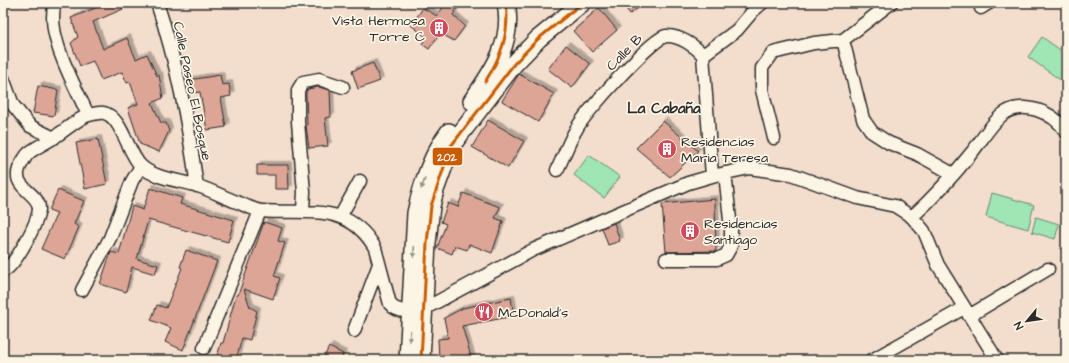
<svg xmlns="http://www.w3.org/2000/svg" width="1069" height="363" font-family="'Architects Daughter',sans-serif">
	<style>
		.green { fill: #9fe6b4; stroke: #658870 }
		.building { fill: #dda596; stroke: #2b2b2b; filter: url(#shadow) }
		.lines { fill: none; stroke-linecap: round; stroke-linejoin: round }
		.street-casing { stroke: #2b2b2b; stroke-width: 15 }
		.secondary-casing { stroke: #2b2b2b; stroke-width: 20 }
		.street { stroke: #fcf5e5; stroke-width: 12 }
		.secondary { stroke: #fcf5e5; stroke-width: 17 }
		.bus-1-casing { stroke: #fcf5e5; stroke-width: 6 }
		.bus-1 { stroke: #c95b00; stroke-width: 3 }
		.oneway { fill: #949088 }
		.labels { text-anchor: middle; stroke-width: 3.5; stroke-linejoin: round; paint-order: stroke }
		.poi-label { font-size: 14px; fill: #2b2b2b; stroke: #fcf5e5; text-anchor: start }
		.street-label { font-size: 14px; fill: #2b2b2b; stroke: #fcf5e5 }
		.neighbourhood-label { font-size: 15px; font-weight: bold; fill: #2b2b2b; stroke: #fcf5e5 }
		.line-badge { stroke: #fcf5e5; stroke-width: 1.5 }
		.badge-label { font-size: 11px; text-anchor: middle; font-weight: bold; fill: #fff }
	</style>
	<defs>
		<filter id="shadow"><feDropShadow dx="3.5" dy="-3.5" stdDeviation="0" flood-color="#0004"/></filter>
	</defs>
	<rect width="100%" height="100%" fill="#f3ddcd"/>
	<filter id="ink" filterUnits="userSpaceOnUse"><feTurbulence type="fractalNoise" baseFrequency=".025" numOctaves="2"/><feDisplacementMap in="SourceGraphic" scale="8" xChannelSelector="R" yChannelSelector="G"/><feConvolveMatrix kernelMatrix="1 2 1 2 8 2 1 2 1" color-interpolation-filters="sRGB"/></filter>
	<g filter="url(#ink)">
		<path class="green" d="M1042,37L1066,54V84L1028,57Z
			M589,155L620,177L604,198L574,175Z
			M992,193L1034,205L1028,229L986,217Z
			M1036,217L1059,224L1055,239L1032,232Z"/>
		<path class="building" d="M99,3H120L123,9L93,22L103,49L127,38L136,59L147,54L157,76L159,75L163,98L152,103L161,123H166L169,131L159,152L140,144L128,108L138,104L130,82L127,83L122,72L101,80L93,61L80,66L71,43L78,37L71,18L100,6Z
			M446,3H450L457,8L453,15L465,26L454,41L440,33L429,49L422,44L426,37L411,25L423,8L437,16Z
			M622,3H645L630,14Z
			M599,8L617,30L592,52L573,31Z
			M566,45L590,64L572,88L548,69Z
			M373,63L380,81L358,89L352,71Z
			M519,74L554,94L538,122L502,101Z
			M220,75L222,85L229,84L231,96L221,98L226,127L207,130L200,92L192,93L189,80Z
			M38,86L58,90L54,116L33,113Z
			M318,87L330,90L331,117L325,118L328,146L309,148L306,125H307L306,92L308,89Z
			M488,120L524,141L508,168L472,147Z
			M663,121L698,151L670,177L636,148Z
			M98,139L107,184L85,189L76,143Z
			M257,165H288L289,189H275V175H257Z
			M150,188L182,198L180,204L234,220L228,242L148,220L137,259L158,265L155,274L132,267L126,292L100,284L111,252L119,254L132,206L143,210Z
			M58,190L84,201L74,224L79,227L65,259L41,249L57,213L49,210Z
			M463,193L500,207L495,218L503,221L492,253L469,244L467,250L455,246L452,254L437,248L446,224L441,222L448,203L458,207Z
			M715,199L716,251L666,252L662,204Z
			M264,222L282,228L278,241L285,243L274,276L280,278L273,299L244,289L250,307L257,311L250,340L242,338L236,360H216L221,343H223L236,295H238Z
			M614,223L620,241L608,245L602,228Z
			M186,250L217,261L183,350L165,342L171,328L151,320L157,305L166,308L182,268L180,267Z
			M511,298L514,316L462,326L472,360H439L438,339L448,338L444,318L463,308Z
			M329,347L343,354L341,360H330L324,357Z"/>
		<g class="lines">
			<g class="street-casing">
				<path id="street" d="M55,3C45,35 75,85 88,115
					M157,3C177,62 188,124 197,186
					M981,8L989,3
					M843,40L863,119L872,132L889,143L917,154L953,174
					M703,55L737,30L753,11L762,3
					M3,78L13,105L30,126L54,138
					M774,138L762,90V68L773,53L814,43L843,40L891,3
					M557,170C564,156 569,141 577,128C585,113 652,38 666,36C679,35 695,46 703,55L712,176
					M303,211L304,192L298,122V90L303,82L319,79L343,87
					M341,215L360,181
					M912,217L924,231L938,265L997,360
					M666,259H717L726,255L731,246V229L725,173
					M3,271C15,267 38,222 39,209C40,191 5,188 23,161C25,158 27,154 30,152C38,146 48,142 56,136C66,130 78,118 89,115C93,114 100,112 104,113C122,117 128,154 141,166C155,179 180,180 198,186C210,190 222,196 234,201C243,204 253,210 262,211C307,215 348,201 375,248L390,304C398,314 413,311 424,309L533,250L688,183L712,176L749,168L791,174L857,198L895,206L912,217C934,197 954,175 973,151C981,141 992,123 1002,115C1022,99 1054,112 1066,132
					M82,290L110,238L132,181L141,166
					M969,316L1048,269
					M354,331L379,264
					M204,348L260,211
					M872,360L964,308"/>
			</g>
			<g class="secondary-casing">
				<path id="secondary" d="M472,101C493,71 514,42 506,3
					M408,360L416,213C422,184 431,156 449,132
					M421,360L427,243L431,206L435,190L451,146L514,64L538,39L582,3"/>
			</g>
			<use href="#street" class="street"/>
			<use href="#secondary" class="secondary"/>
			<g class="bus-1-casing">
				<path id="bus-1" d="M485,82C501,57 510,33 506,3
					M421,360L427,243L431,206L451,146L514,64L538,39L582,3"/>
			</g>
			<use href="#bus-1" class="bus-1"/>
		</g>
		<defs><path id="oneway-solid" d="M-6-.8H1V-3.2L6.5 0L1 3.2V.8H-6Z"/></defs>
		<g class="oneway">
			<use href="#oneway-solid" transform="translate(423 184) rotate(110)"/>
			<use href="#oneway-solid" transform="translate(414 252) rotate(93)"/>
			<use href="#oneway-solid" transform="translate(410 336) rotate(94)"/>
		</g>
	</g>
	<defs>
		<g id="building-disc" transform="scale(1)"><circle r="9.5" fill="#d1495b" stroke="#fcf5e5"/><path d="M-4-6H4V6H1V3H-1V6H-4ZM-2.5-4.3h1.7v1.8h-1.7ZM.8-4.3h1.7v1.8H.8ZM-2.5-1h1.7V.8h-1.7ZM.8-1h1.7V.8H.8Z" fill="#fff"/></g>
		<g id="restaurant-disc" transform="scale(1)"><circle r="9.5" fill="#d1495b" stroke="#fcf5e5"/><path d="M-5-6h1v4h1v-4h1v4h1v-4h1v5L-1.5 .5V6h-2V.5L-5-1ZM5-6V6H3V1.5H1.5Q1.5-4 5-6Z" fill="#fff"/></g>
	</defs>
	<g fill-rule="evenodd">
		<use href="#building-disc" x="439" y="28"/>
		<use href="#building-disc" x="667" y="149"/>
		<use href="#building-disc" x="690" y="231"/>
		<use href="#restaurant-disc" x="484" y="312"/>
	</g>
	<g class="labels">
		<g class="poi-label">
			<text x="425" y="25" text-anchor="end">Vista Hermosa<tspan x="425" dy="16">Torre C</tspan></text>
			<text x="681" y="146">Residencias<tspan x="681" dy="16">Maria Teresa</tspan></text>
			<text x="704" y="228">Residencias<tspan x="704" dy="16">Santiago</tspan></text>
			<text x="498" y="317">McDonald's</text>
		</g>
		<g class="street-label">
			<text transform="translate(624 52) rotate(-46)" y="5">Calle B</text>
			<text transform="translate(193 91) rotate(78)" y="5">Calle Paseo El Bosque</text>
		</g>
		<g class="neighbourhood-label">
			<text x="664" y="113">La Cabaña</text>
		</g>
	</g>
	<rect class="line-badge" x="432" y="147" width="31" height="19" rx="4" fill="#c95b00"/>
	<g class="badge-label">
		<text x="447" y="161">202</text>
	</g>
	<rect width="1069" height="363" fill="none" stroke="#fcf5e5" stroke-width="16"/>
	<rect x="8" y="8" width="1053" height="347" fill="none" stroke="#2b2b2b" stroke-width="1.5" filter="url(#ink)"/>
	<g transform="translate(1027 321) rotate(241)" stroke="#fcf5e5" stroke-width="3" paint-order="stroke">
	<path d="M0-3L7 15L0 10L-7 15Z" fill="#2b2b2b"/>
	<text y="-6" font-size="11" font-weight="bold" text-anchor="middle" fill="#2b2b2b">N</text>
	</g>
</svg>
